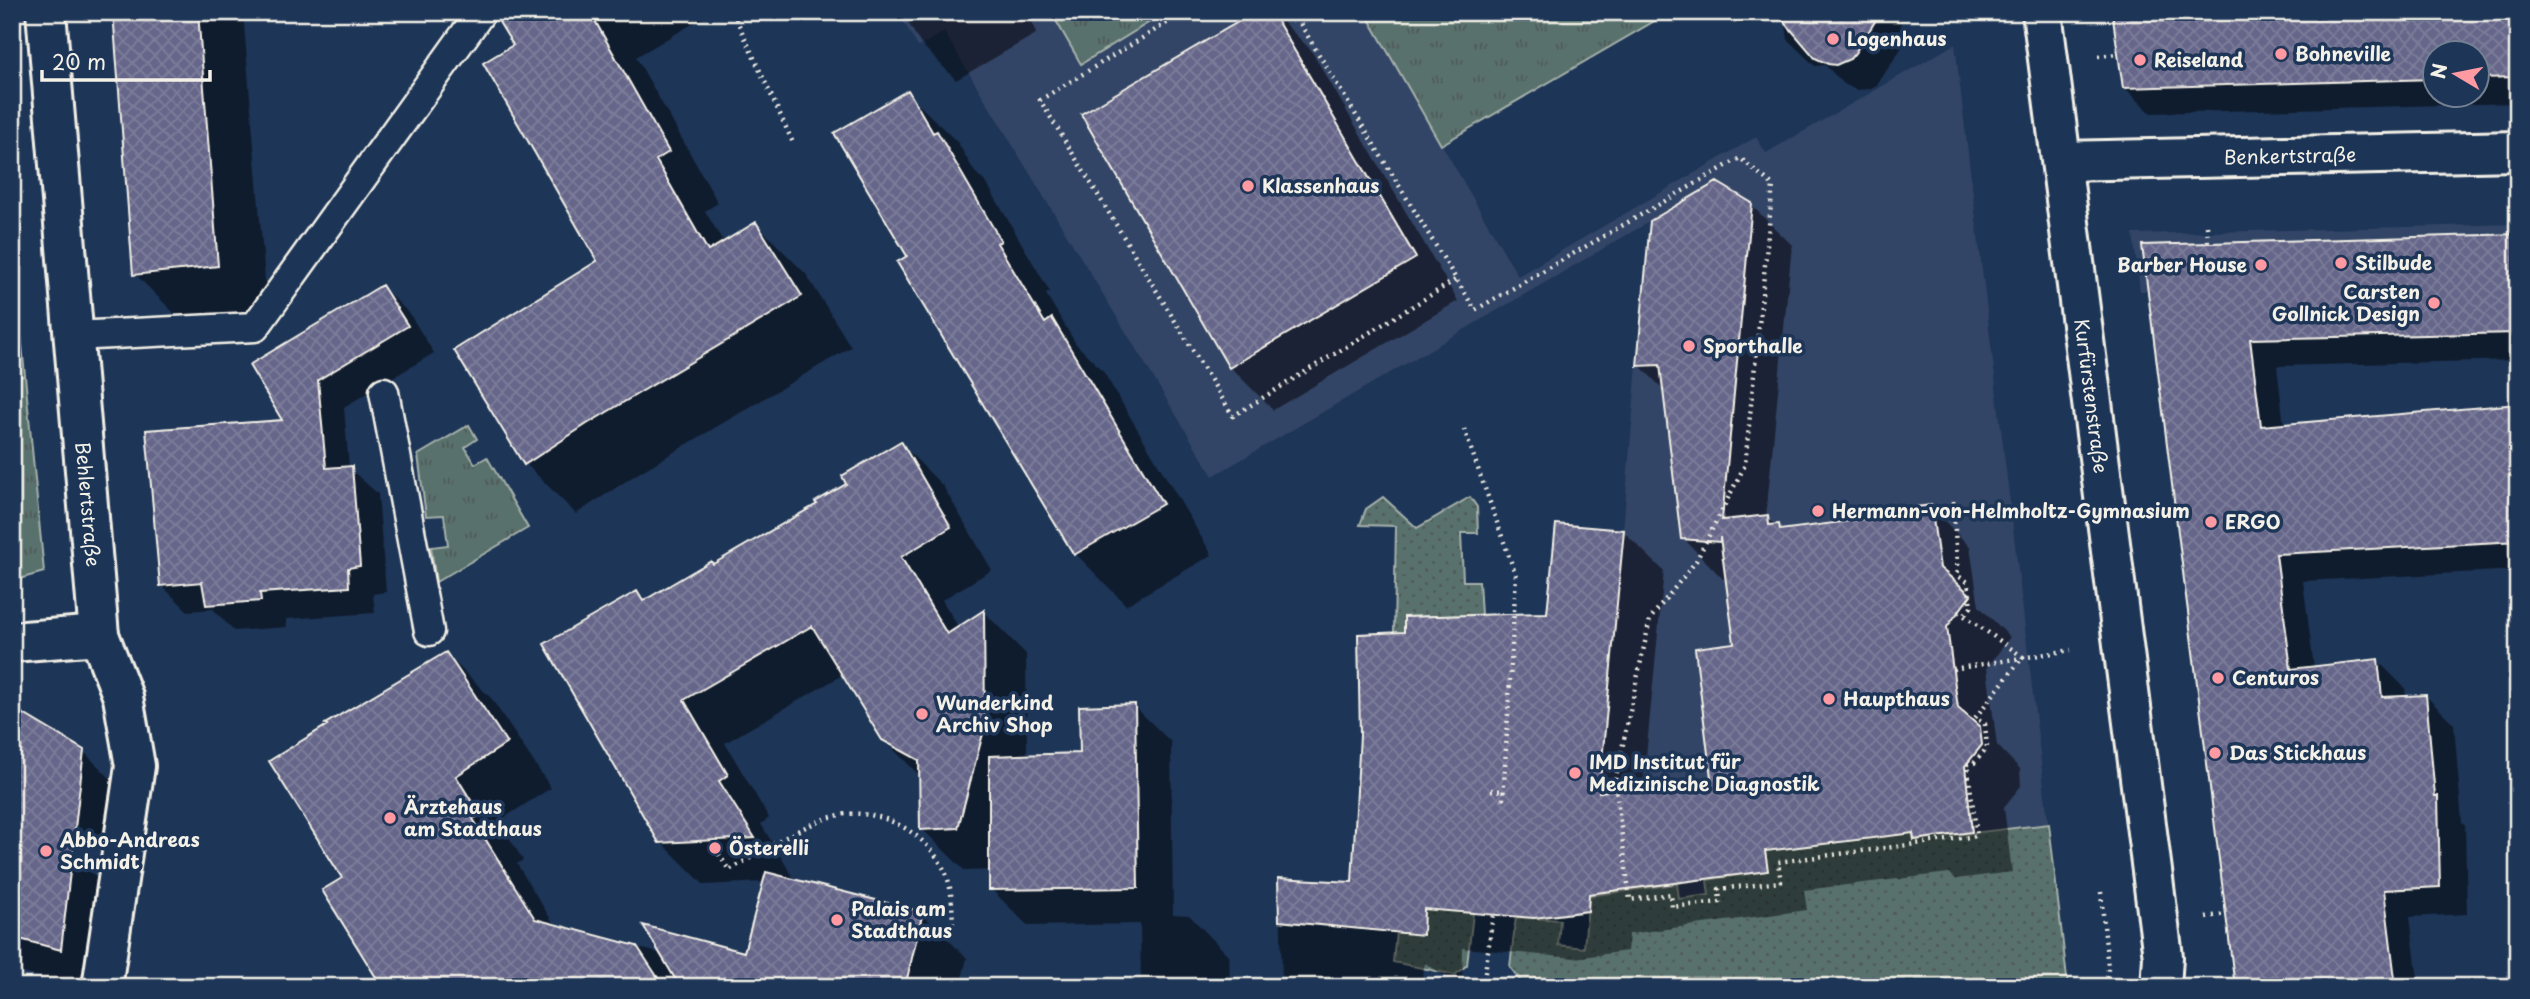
<svg xmlns="http://www.w3.org/2000/svg" width="2530" height="999" font-family="'Playpen Sans',sans-serif">
	<style>
		.built { fill: #346 }
		.grass { fill: url(#grass-dots); stroke: #a6b1aa; stroke-width: 2 }
		.park { fill: url(#park-tufts); stroke: #a6b1aa; stroke-width: 2 }
		.shadow { fill: #0007; fill-rule: evenodd }
		.building { fill: url(#building-cross-hatch); stroke: #f4f1e8; stroke-width: 2 }
		.lines { fill: none; stroke-linecap: round; stroke-linejoin: round }
		.lane-casing { stroke: #f4f1e8; stroke-width: 33 }
		.street-casing { stroke: #f4f1e8; stroke-width: 44 }
		.secondary-casing { stroke: #f4f1e8; stroke-width: 44 }
		.path { stroke: #f4f1e8; stroke-width: 4.5; stroke-dasharray: 2 5; stroke-linecap: butt }
		.lane { stroke: #1d3557; stroke-width: 28 }
		.street { stroke: #1d3557; stroke-width: 38 }
		.secondary { stroke: #1d3557; stroke-width: 38 }
		.poi-dot { fill: #ff9aa2; stroke: #1d3557; stroke-width: 2.5 }
		.labels { text-anchor: middle; stroke-width: 7; stroke-linejoin: round; paint-order: stroke }
		.poi-label { font-size: 19px; font-weight: bold; fill: #f4f1e8; stroke: #1d3557; text-anchor: start }
		.street-label { font-size: 19px; fill: #f4f1e8; stroke: #1d3557 }
	</style>
	<defs>
		<pattern id="grass-dots" width="8" height="8" patternUnits="userSpaceOnUse" patternTransform="scale(1.75)"><rect width="8" height="8" fill="#59716d"/><path d="M2 2h.1M6 6h.1" fill="none" stroke="#505a58" stroke-width="1.8" stroke-linecap="round"/></pattern>
		<pattern id="park-tufts" width="24" height="20" patternUnits="userSpaceOnUse" patternTransform="scale(1.75)"><rect width="24" height="20" fill="#59716d"/><path d="M3 7l-1-3M5 7V3M7 7l1-3M15 17l-1-3M17 17v-4M19 17l1-3" fill="none" stroke="#505a58"/></pattern>
		<pattern id="building-cross-hatch" width="8" height="8" patternUnits="userSpaceOnUse" patternTransform="scale(1.75)"><rect width="8" height="8" fill="#66668a"/><path d="M0 0l8 8M0 8l8-8" fill="none" stroke="#7c7c9a"/></pattern>
	</defs>
	<rect width="100%" height="100%" fill="#1d3557"/>
	<filter id="ink" filterUnits="userSpaceOnUse"><feTurbulence type="fractalNoise" baseFrequency=".0143" numOctaves="2"/><feDisplacementMap in="SourceGraphic" scale="14" xChannelSelector="R" yChannelSelector="G"/><feConvolveMatrix kernelMatrix="1 2 1 2 8 2 1 2 1" color-interpolation-filters="sRGB"/></filter>
	<g filter="url(#ink)">
		<path class="built" d="M898,12H1365L1518,276L1756,137L1766,153L1955,44L2068,987H1625L1580,984L1617,601L1649,222L1213,476L944,32L918,47Z
			M2518,224V280L2140,291L2133,234Z"/>
		<path class="grass" d="M12,239L25,376L12,378Z
			M1383,497L1417,528L1470,497L1477,507L1478,533H1461L1463,581H1479L1481,615L1404,617V633H1394L1396,526L1360,525L1366,509Z
			M2049,824L2068,987H1620L1581,984L1580,987H1525L1510,967L1516,917L1560,920L1558,945L1584,948L1589,896L1677,884L1679,899L1709,895L1707,880L1768,871L1765,851L1913,833L1914,840Z
			M1424,909L1473,913L1467,965L1455,975L1393,962L1396,932L1423,934Z"/>
		<path class="park" d="M1051,12H1166L1081,64Z
			M1365,12H1670L1441,145Z
			M25,376L44,572L12,581V378Z
			M469,425L477,439L465,447L475,464L487,457L528,528L436,582L431,547L448,545L444,515L426,516L418,455Z"/>
		<path class="shadow" d="M114,12H243L268,316L186,325L135,274Z
			M512,12H704L706,16L636,57L718,203L705,211L724,243L756,224L806,274L851,347L637,474L576,514L526,464L599,262L516,46Z
			M902,12H1029L1036,34L956,80L920,43Z
			M1258,12H1273L1311,50L1458,301L1273,410L1230,367Z
			M1725,12H1899L1904,44L1877,85L1870,89L1856,90L1844,84L1825,65L1815,66L1788,40L1785,18L1737,24Z
			M2518,12V103L2151,113L2124,87ZM2436,52H2478V94H2436Z
			M907,93L958,143L974,171L987,184L1050,292L1046,294L1076,344L1103,371L1212,555L1126,605L1076,554L900,262L909,256Z
			M1751,205L1792,245L1766,517L1784,531L1875,520L1930,506L1970,547L1979,606L2010,637L1987,668L1997,745L2020,769L2021,786L2004,807L2012,872L1956,879L1949,873L1804,890L1807,910L1629,934L1627,951L1575,958L1463,948L1462,987L1425,963L1422,978L1389,982L1391,987H1282L1280,880L1354,884L1406,634L1548,615L1623,531L1664,571L1643,788L1713,780L1736,644L1727,579H1723L1683,538L1665,391L1639,365Z
			M2518,236V360L2277,366L2284,426L2518,406V570L2303,581L2314,668L2377,660L2405,688L2406,698L2426,696L2454,724L2462,822L2465,825L2467,914L2410,917L2419,987H2238L2144,247Z
			M382,287L409,313L434,353L344,407L349,468L378,494L386,592L373,594L375,613L286,619L287,627L234,631L213,609L188,611L161,585L285,421Z
			M900,443L943,486L992,570L942,600L959,628L984,612L1026,654L1027,756L1082,755L1134,706L1171,742L1173,914L1189,915L1229,956L1230,987H1141L1140,924L1028,926L992,890V870L965,871L922,829L921,777L883,739L844,674L725,743L769,818L761,824L796,882L922,914L967,958L960,987H384L344,879L446,654L491,698L551,788L499,821L523,860L517,864L555,926L663,954L745,955L765,882L704,885L661,842L637,593L645,602L713,566L819,505Z
			M83,751L134,802L127,854L40,805Z
			M12,839L71,852L117,898L107,987H77L12,970Z
			M1041,984L1044,987H991V985Z"/>
		<path class="building" d="M113,12H198L218,266L133,275Z
			M497,12H590L669,152L656,160L708,251L756,222L802,296L587,424L524,465L454,350L597,261L483,63L513,45L496,17Z
			M1255,12H1272L1416,258L1229,368L1081,114Z
			M1776,12H1881L1855,53L1850,59L1836,65L1828,64L1815,58Z
			M2112,12H2518V77L2477,78V52H2435V79L2123,88Z
			M908,90L933,133L937,131L1001,241L997,243L1045,323L1052,318L1163,504L1074,555L897,262L907,256L834,133Z
			M1717,182L1752,203L1722,520L1768,515L1769,525L1779,524L1780,530L1873,518L1872,512L1931,505L1940,568L1971,595L1947,627L1958,708L1980,727L1982,745L1965,766L1972,832L1914,840L1913,833L1765,851L1768,871L1589,894L1588,911L1534,918L1424,909L1423,935L1279,921L1278,878L1352,882L1360,735L1358,634L1404,632V617L1547,613L1556,524L1624,530L1599,792L1711,778L1695,648L1734,643L1720,537V542L1681,539L1660,365L1637,366L1650,221Z
			M2518,234V333L2250,339L2261,426L2518,404V541L2276,554L2291,669L2378,659L2382,697L2426,695L2435,796H2438L2440,887L2384,890L2396,987H2235L2142,245Z
			M382,285L408,326L318,380L326,468L352,466L360,566L348,568L349,587L260,593L261,601L206,605L202,582L160,586L146,430L282,420L249,365Z
			M901,441L951,527L901,557L947,634L984,610L985,726L958,828L920,830L919,760L882,740L812,626L684,700L728,775L719,781L755,838L659,843L544,644L637,591L643,601L711,561L713,564L817,504L815,502L846,484L842,476Z
			M446,652L507,743L456,776L480,815L473,819L535,919L637,946L664,987H382L322,890L342,878L269,761L327,725L325,724Z
			M1135,704L1138,888L989,890V756L1080,753L1079,706Z
			M12,707L84,750L61,950L12,937Z
			M766,872L923,912L905,987H680L643,925L744,952Z"/>
		<g class="lines">
			<g class="lane-casing">
				<path id="lane" d="M73,336L255,327L481,12
					M384,392L429,631"/>
			</g>
			<g class="street-casing">
				<g id="street">
					<path id="s1" d="M46,12L99,635L123,697L135,766L102,987"/>
					<path id="s2" d="M2062,161L2518,151"/>
					<path d="M12,642L99,635"/>
				</g>
			</g>
			<g class="secondary-casing">
				<g id="secondary">
					<path id="s3" d="M2042,12L2163,957L2161,987"/>
				</g>
			</g>
			<path class="path" d="M733,12L794,145
				M1185,12L1040,100L1233,416L1457,279
				M1293,12L1475,310L1740,158L1773,185L1745,465L1696,561L1650,619L1615,781L1630,900L1671,894L1672,907L1720,902L1719,889L1781,882L1778,862L1977,836L1967,764L1974,763L1987,748L1985,724L1975,718L2023,657L1959,612
				M2098,56L2118,54
				M2207,226L2208,243
				M1464,429L1516,576L1503,800
				M1953,501L1958,576L1968,582L1971,607L1964,615
				M1953,669L2071,650
				M1491,790L1504,791
				M715,848L729,870C761,853 800,825 835,816C875,806 921,829 941,864C953,883 952,906 953,927
				M2101,892L2108,969L2107,987
				M2206,917L2226,914
				M1483,987L1493,915"/>
			<use href="#lane" class="lane"/>
			<use href="#street" class="street"/>
			<use href="#secondary" class="secondary"/>
		</g>
	</g>
	<g class="poi-dot">
		<circle cx="1833" cy="39" r="7"/>
		<circle cx="2281" cy="54" r="7"/>
		<circle cx="2140" cy="60" r="7"/>
		<circle cx="1248" cy="186" r="7"/>
		<circle cx="2341" cy="263" r="7"/>
		<circle cx="2261" cy="265" r="7"/>
		<circle cx="2434" cy="303" r="7"/>
		<circle cx="1689" cy="346" r="7"/>
		<circle cx="1818" cy="511" r="7"/>
		<circle cx="2211" cy="522" r="7"/>
		<circle cx="2218" cy="678" r="7"/>
		<circle cx="1829" cy="699" r="7"/>
		<circle cx="922" cy="714" r="7"/>
		<circle cx="2215" cy="753" r="7"/>
		<circle cx="1575" cy="773" r="7"/>
		<circle cx="390" cy="818" r="7"/>
		<circle cx="715" cy="848" r="7"/>
		<circle cx="46" cy="851" r="7"/>
		<circle cx="837" cy="920" r="7"/>
	</g>
	<g class="labels">
		<g class="poi-label">
			<text x="1847" y="46">Logenhaus</text>
			<text x="2295" y="61">Bohneville</text>
			<text x="2154" y="67">Reiseland</text>
			<text x="1262" y="193">Klassenhaus</text>
			<text x="2355" y="270">Stilbude</text>
			<text x="2247" y="272" text-anchor="end">Barber House</text>
			<text x="2420" y="299" text-anchor="end">Carsten<tspan x="2420" dy="22">Gollnick Design</tspan></text>
			<text x="1703" y="353">Sporthalle</text>
			<text x="1832" y="518">Hermann-von-Helmholtz-Gymnasium</text>
			<text x="2225" y="529">ERGO</text>
			<text x="2232" y="685">Centuros</text>
			<text x="1843" y="706">Haupthaus</text>
			<text x="936" y="710">Wunderkind<tspan x="936" dy="22">Archiv Shop</tspan></text>
			<text x="2229" y="760">Das Stickhaus</text>
			<text x="1589" y="769">IMD Institut für<tspan x="1589" dy="22">Medizinische Diagnostik</tspan></text>
			<text x="404" y="814">Ärztehaus<tspan x="404" dy="22">am Stadthaus</tspan></text>
			<text x="60" y="847">Abbo-Andreas<tspan x="60" dy="22">Schmidt</tspan></text>
			<text x="729" y="855">Österelli</text>
			<text x="851" y="916">Palais am<tspan x="851" dy="22">Stadthaus</tspan></text>
		</g>
		<g class="street-label">
			<text dy="7" stroke="none"><textPath href="#s2" startOffset="228">Benkertstraße</textPath></text>
			<text dy="7" stroke="none"><textPath href="#s3" startOffset="387">Kurfürstenstraße</textPath></text>
			<text dy="7" stroke="none"><textPath href="#s1" startOffset="494">Behlertstraße</textPath></text>
		</g>
	</g>
	<rect width="2530" height="999" fill="none" stroke="#1d3557" stroke-width="42"/>
	<rect x="21" y="21" width="2488" height="957" fill="none" stroke="#f4f1e8" stroke-width="2.5" filter="url(#ink)"/>
	<g transform="translate(2456 74) rotate(280)"><circle r="33" fill="#1d3557" stroke="#738091" stroke-width="2"/>
	<path d="M0-5L12 26L0 18L-12 26Z" fill="#ff9aa2"/>
	<text y="-10" font-size="19" font-weight="bold" text-anchor="middle" fill="#f4f1e8">N</text>
	</g>
	<path d="M42 70v10h168v-10" fill="none" stroke="#f4f1e8" stroke-width="3.5"/>
	<text x="52" y="70" font-size="21" fill="#f4f1e8" stroke="#1d3557" stroke-width="5" paint-order="stroke">20 m</text>
</svg>
